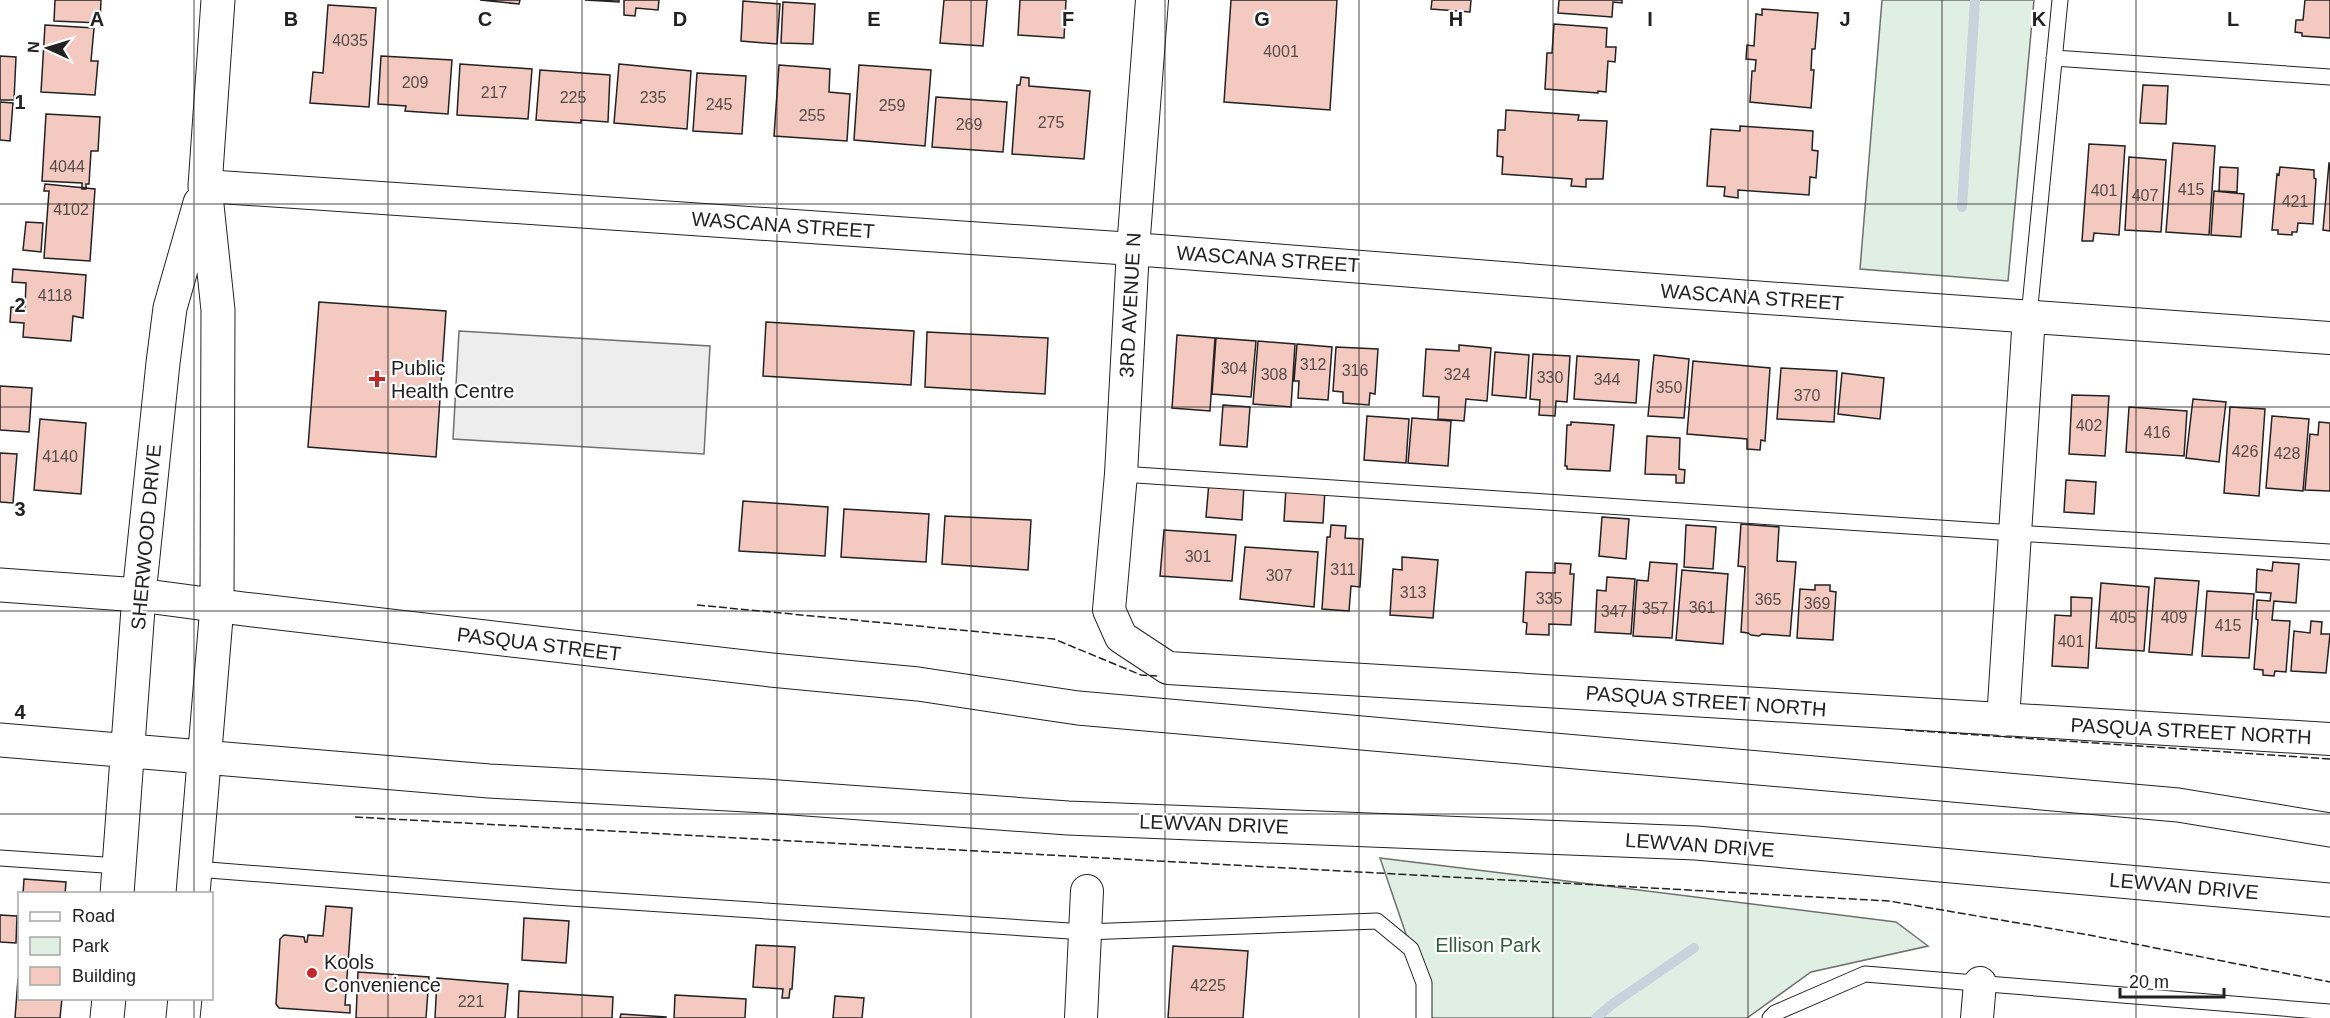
<svg xmlns="http://www.w3.org/2000/svg" width="2330" height="1018" font-family="Arial,sans-serif">
	<style>
		.green { fill: #e0efe3; stroke: #6f6f6f; stroke-width: 1.5 }
		.parking { fill: #ededed; stroke: #6f6f6f; stroke-width: 1.5 }
		.lines { fill: none; stroke-linecap: round; stroke-linejoin: round }
		.stream { stroke: #c7d3dd; stroke-width: 10 }
		.building { fill: #f3c9c0; stroke: #222; stroke-width: 1.5 }
		.lane-casing { stroke: #222; stroke-width: 17 }
		.street-casing { stroke: #222; stroke-width: 34 }
		.secondary-casing { stroke: #222; stroke-width: 35 }
		.lane { stroke: #fff; stroke-width: 15 }
		.street { stroke: #fff; stroke-width: 32 }
		.secondary { stroke: #fff; stroke-width: 33 }
		.fence { stroke: #222; stroke-width: 1.5; stroke-dasharray: 8 3; stroke-linecap: butt }
		.grid { fill: none; stroke: #222; stroke-width: 1.5; stroke-opacity: 0.55 }
		.poi-dot { fill: #c62828; stroke: #fff; stroke-width: 2 }
		.labels { text-anchor: middle; stroke-width: 4.5; stroke-linejoin: round; paint-order: stroke }
		.number-label { font-size: 16px; fill: #564c4a }
		.street-label { font-size: 20px; fill: #222; stroke: #fff }
		.poi-label { font-size: 20px; fill: #222; stroke: #fff; text-anchor: start }
		.park-label { font-size: 20px; fill: #2f5e38; stroke: #fff }
		.grid-label { font-size: 20px; text-anchor: middle; font-weight: bold; fill: #222; stroke: #fff; stroke-width: 4.5; stroke-linejoin: round; paint-order: stroke }
	</style>
	<rect width="100%" height="100%" fill="#fff"/>
	<path class="green" d="M1882,0H2034L2008,281L1860,269Z
		M1380,858L1896,922L1928,946L1811,972L1747,1018H1424L1411,949Z"/>
	<path class="parking" d="M459,331L710,346L704,454L453,439Z"/>
	<g class="lines">
		<path class="stream" d="M1962,207L1975,0
			M1596,1018L1611,1005L1694,948"/>
	</g>
	<path class="building" d="M55,0H101L100,23L54,21Z
		M480,0H520L519,4Z
		M585,0H619V2Z
		M624,0H659L658,10L636,8L635,16L624,15Z
		M944,0H987L983,46L940,43Z
		M1020,0H1066L1064,38L1018,35Z
		M1231,0H1337L1330,110L1224,102Z
		M1432,0H1471L1470,12L1431,9Z
		M1559,0H1622V3L1613,2L1612,17L1558,13Z
		M2305,0H2330V38L2302,36V33L2295,32L2296,20H2303Z
		M743,1L780,4L777,44L741,41Z
		M783,2L815,4L813,44L781,43Z
		M328,5L376,8L369,107L310,103L313,72L323,73Z
		M1762,9L1818,13L1815,49H1812L1811,70H1814L1811,108L1750,102L1752,71H1755L1756,60L1746,59L1747,45L1754,46L1756,14L1762,15Z
		M1554,24L1607,28L1606,47H1616L1615,62L1608,61L1606,92L1598,91V93L1545,89L1547,53H1552Z
		M45,25L94,28L91,61H98L95,95L41,92Z
		M0,56L16,57L14,100H0Z
		M381,56L452,60L448,114L405,111L406,106L378,104Z
		M460,64L532,69L528,119L457,115Z
		M619,64L691,71L687,129L614,123Z
		M779,65L830,69L829,92L850,94L847,141L774,136Z
		M859,65L931,70L925,146L854,140Z
		M540,70L610,75L608,122L581,120V123L536,120Z
		M697,73L746,76L742,134L693,131Z
		M1021,77L1029,78V86L1090,91L1084,159L1012,154L1017,85H1020Z
		M2143,85L2168,86L2166,124L2140,123Z
		M936,97L1007,102L1003,152L932,147Z
		M0,102L13,103L10,141L0,140Z
		M1506,110L1579,115L1578,120L1607,121L1603,179H1586V187L1571,186L1572,179L1502,174L1503,157L1497,156L1498,130H1505Z
		M46,114L100,117L98,151H91L89,184H86V189H82V183L42,181Z
		M1740,126L1813,131L1812,150L1818,151L1816,178L1810,177L1809,195L1738,190V198L1724,196L1725,187L1707,186L1711,129L1740,131Z
		M2173,143L2215,146L2209,235L2166,232Z
		M2089,144L2125,146L2119,235L2094,233L2093,241H2082Z
		M2129,157L2166,160L2161,232L2125,230Z
		M2329,163H2330V231L2323,230Z
		M2220,167L2238,168L2237,192L2219,191Z
		M2280,167L2314,170V178L2316,179L2313,224L2298,223L2297,232H2292V235L2278,234V230H2272L2277,174L2279,175Z
		M45,184L95,189L90,261L44,258L49,191H44Z
		M2214,191L2244,194L2241,237L2211,235Z
		M26,222L43,223L41,252L23,250Z
		M13,269L86,275L83,318L73,316L71,341L23,337L24,323L10,322L11,307L25,308L26,283L12,282Z
		M319,302L446,311L436,457L308,447Z
		M766,322L914,331L911,385L763,376Z
		M927,332L1048,338L1045,394L925,387Z
		M1177,335L1215,338L1210,411L1172,408Z
		M1216,338L1256,341L1251,397L1212,394Z
		M1258,341L1295,344L1291,407L1253,404Z
		M1297,344L1332,347L1328,400L1298,398L1299,381H1294Z
		M1459,345L1491,348L1487,401L1466,399L1464,421L1438,419L1439,397L1423,396L1426,349L1459,351Z
		M1336,347L1378,349L1375,394L1370,393L1369,405L1343,403V392L1333,391Z
		M1495,352L1529,355L1526,398L1492,395Z
		M1533,354L1570,356L1567,402L1556,401L1555,416L1539,415L1540,400L1530,399Z
		M1654,355L1689,359L1684,418L1648,416Z
		M1577,356L1639,360L1636,403L1574,399Z
		M1693,361L1770,368L1765,441L1761,440L1760,450L1747,449V439L1687,434Z
		M1781,368L1837,371L1834,422L1777,419Z
		M1842,373L1884,378L1880,419L1838,414Z
		M0,386L32,388L29,432L0,430Z
		M2072,395L2109,396L2105,456L2069,454Z
		M2193,399L2226,402L2219,462L2186,458Z
		M1223,405L1250,407L1247,447L1220,445Z
		M2129,407L2187,411L2184,456L2126,452Z
		M2230,407L2265,409L2259,496L2224,493Z
		M1367,416L1409,419L1406,463L1364,460Z
		M2272,416L2309,419L2303,491L2266,488Z
		M1412,418L1451,421L1448,466L1408,463Z
		M40,419L86,423L81,494L34,490Z
		M1571,422L1614,425L1610,471L1567,469V466H1565L1567,425H1571Z
		M2319,422L2330,423V491L2305,490L2310,434L2318,435Z
		M1647,436L1680,438L1679,469L1685,470L1684,483H1676V475L1645,474Z
		M0,453L17,454L13,503L0,502Z
		M2066,480L2096,482L2094,514L2064,512Z
		M1209,482L1244,485L1242,520L1206,517Z
		M1286,488L1325,490L1323,523L1284,521Z
		M743,501L828,507L825,556L739,551Z
		M844,509L929,514L926,562L841,557Z
		M945,516L1031,520L1028,570L942,564Z
		M1602,517L1629,519L1626,559L1599,556Z
		M1741,524L1779,527L1777,561L1796,562L1790,636L1762,634L1759,636L1751,635L1748,633L1741,632L1745,567L1738,566Z
		M1331,525L1346,526L1345,538L1363,539L1360,587L1351,586L1349,611L1322,609L1327,537H1330Z
		M1686,525L1716,527L1713,569L1684,567Z
		M1164,530L1236,535L1232,581L1160,576Z
		M1245,547L1318,552L1314,607L1240,599Z
		M1402,557L1438,560L1433,618L1390,615L1393,569L1402,570Z
		M1650,562L1677,564L1672,638L1633,636L1637,580L1648,581Z
		M2273,562L2299,564L2296,603L2274,601L2272,620L2290,621L2286,672L2275,671L2274,676L2263,675V670L2254,669L2258,620L2256,619L2257,600L2270,601L2271,593L2256,592L2257,569L2272,571Z
		M1555,563L1571,564L1570,574H1574L1571,625L1549,624V635L1526,634L1527,623L1523,622L1526,572L1555,573Z
		M1682,570L1728,574L1723,644L1676,640Z
		M1607,577L1635,579L1631,634L1595,632L1597,590L1606,591Z
		M2155,578L2199,581L2192,655L2149,652Z
		M2101,583L2149,587L2144,651L2096,648Z
		M1815,585H1830V591L1836,592L1833,640L1797,638L1800,589L1815,590Z
		M2207,591L2254,594L2249,658L2202,656Z
		M2071,597L2092,598L2088,668L2052,666L2055,615L2071,616Z
		M2311,621L2322,622L2321,634H2330L2326,673L2291,671L2294,631L2310,633Z
		M24,879L66,882L65,894H23Z
		M326,906L352,908L345,1005H350V1013L279,1008L276,1004L280,939L284,935L304,937L305,942H307L308,935L323,936Z
		M0,915L17,916L16,943L0,942Z
		M524,918L569,921L566,963L522,960Z
		M756,945L795,947L792,989H790L789,998H782L783,989L753,987Z
		M1173,946L1248,951L1243,1018H1168Z
		M358,972L429,977L426,1018H356Z
		M437,978L508,984L505,1018H435Z
		M18,979H20V998H62L60,1018H15Z
		M519,991L613,997L612,1018H518Z
		M675,995L746,999L745,1018H674Z
		M835,996L864,998L862,1018H833Z
		M621,1014L666,1017V1018H620Z"/>
	<g class="lines">
		<g class="lane-casing">
			<path id="lane" d="M2054,58L2330,77
				M2029,316L2060,0
				M1121,474L2015,533L2330,552
				M0,858L119,866
				M196,869L555,897L1085,932L1377,921L1411,949L1424,983V1018
				M1770,1018L1775,1013L1865,974L2330,1012"/>
		</g>
		<g class="street-casing">
			<path id="street" d="M1152,0L1133,249L1121,474L1109,610L1121,637L1168,668L2330,739
				M205,186L1133,249L1668,291L2330,338
				M2003,720L2029,316
				M1081,1018L1087,891
				M1977,1018L1980,983"/>
		</g>
		<g class="secondary-casing">
			<path id="secondary" d="M0,585L139,595L244,609L771,670L918,684L1078,708L2178,805L2330,830
				M0,740L489,781L765,796L1068,818L1696,843L2330,900
				M117,894L139,595L163,363L170,308L200,203
				M193,894L217,606L218,310L205,186L218,0
				M107,1018L109,998
				M183,1018L185,998"/>
		</g>
		<use href="#lane" class="lane"/>
		<use href="#street" class="street"/>
		<use href="#secondary" class="secondary"/>
		<path class="fence" d="M697,605L1054,639L1141,675L1157,676
			M1905,730L2330,759
			M355,817L1889,901L2089,935L2330,982"/>
	</g>
	<path class="grid" d="M194,0V894M388,0V1018M582,0V1018M777,0V1018M971,0V1018M1165,0V1018M1359,0V1018M1553,0V1018M1748,0V1018M1942,0V1018M2136,0V1018M0,204H2330M0,407H2330M0,611H2330M0,814H2330M194,998V1018"/>
	<g class="poi-dot">
		<path d="M374 370h6v6h6v6h-6v6h-6v-6h-6v-6h6z"/>
		<circle cx="312" cy="973" r="6"/>
	</g>
	<g class="labels">
		<g class="number-label">
			<text x="350" y="46">4035</text>
			<text x="1281" y="57">4001</text>
			<text x="415" y="88">209</text>
			<text x="494" y="98">217</text>
			<text x="573" y="103">225</text>
			<text x="653" y="103">235</text>
			<text x="719" y="110">245</text>
			<text x="892" y="111">259</text>
			<text x="812" y="121">255</text>
			<text x="1051" y="128">275</text>
			<text x="969" y="130">269</text>
			<text x="67" y="172">4044</text>
			<text x="2191" y="195">415</text>
			<text x="2104" y="196">401</text>
			<text x="2145" y="201">407</text>
			<text x="2295" y="207">421</text>
			<text x="71" y="215">4102</text>
			<text x="55" y="301">4118</text>
			<text x="1313" y="370">312</text>
			<text x="1234" y="374">304</text>
			<text x="1355" y="376">316</text>
			<text x="1274" y="380">308</text>
			<text x="1457" y="380">324</text>
			<text x="1550" y="383">330</text>
			<text x="1607" y="385">344</text>
			<text x="1669" y="393">350</text>
			<text x="1807" y="401">370</text>
			<text x="2089" y="431">402</text>
			<text x="2157" y="438">416</text>
			<text x="2245" y="457">426</text>
			<text x="2287" y="459">428</text>
			<text x="60" y="462">4140</text>
			<text x="1198" y="562">301</text>
			<text x="1343" y="575">311</text>
			<text x="1279" y="581">307</text>
			<text x="1413" y="598">313</text>
			<text x="1549" y="604">335</text>
			<text x="1768" y="605">365</text>
			<text x="1817" y="609">369</text>
			<text x="1702" y="613">361</text>
			<text x="1655" y="614">357</text>
			<text x="1614" y="617">347</text>
			<text x="2123" y="623">405</text>
			<text x="2174" y="623">409</text>
			<text x="2228" y="631">415</text>
			<text x="2071" y="647">401</text>
			<text x="1208" y="991">4225</text>
			<text x="471" y="1007">221</text>
		</g>
		<g class="street-label">
			<text transform="translate(783 225) rotate(4)" y="7">WASCANA STREET</text>
			<text transform="translate(1268 259) rotate(4)" y="7">WASCANA STREET</text>
			<text transform="translate(1752 297) rotate(4)" y="7">WASCANA STREET</text>
			<text transform="translate(1130 305) rotate(-87)" y="7">3RD AVENUE N</text>
			<text transform="translate(146 537) rotate(-85)" y="7">SHERWOOD DRIVE</text>
			<text transform="translate(539 644) rotate(7)" y="7">PASQUA STREET</text>
			<text transform="translate(1706 701) rotate(4)" y="7">PASQUA STREET NORTH</text>
			<text transform="translate(2191 731) rotate(3)" y="7">PASQUA STREET NORTH</text>
			<text transform="translate(1214 824) rotate(2)" y="7">LEWVAN DRIVE</text>
			<text transform="translate(1700 845) rotate(4)" y="7">LEWVAN DRIVE</text>
			<text transform="translate(2184 886) rotate(5)" y="7">LEWVAN DRIVE</text>
		</g>
		<g class="poi-label">
			<text x="391" y="375">Public<tspan x="391" dy="23">Health Centre</tspan></text>
			<text x="324" y="969">Kools<tspan x="324" dy="23">Convenience</tspan></text>
		</g>
		<g class="park-label">
			<text x="1488" y="952">Ellison Park</text>
		</g>
	</g>
	<g class="grid-label">
		<text x="97" y="26">A</text>
		<text x="291" y="26">B</text>
		<text x="485" y="26">C</text>
		<text x="680" y="26">D</text>
		<text x="874" y="26">E</text>
		<text x="1068" y="26">F</text>
		<text x="1262" y="26">G</text>
		<text x="1456" y="26">H</text>
		<text x="1650" y="26">I</text>
		<text x="1845" y="26">J</text>
		<text x="2039" y="26">K</text>
		<text x="2233" y="26">L</text>
		<text x="20" y="109">1</text>
		<text x="20" y="312">2</text>
		<text x="20" y="516">3</text>
		<text x="20" y="719">4</text>
	</g>
	<rect x="18" y="892" width="195" height="108" fill="#ffffff" stroke="#a7a7a7" stroke-width="1.5"/>
	<rect x="30" y="912" width="30" height="9" fill="#ffffff" stroke="#a7a7a7" stroke-width="1.5"/>
	<text x="72" y="922" font-size="18" fill="#222222">Road</text>
	<rect x="30" y="937" width="30" height="18" fill="#e0efe3" stroke="#a7a7a7" stroke-width="1.5"/>
	<text x="72" y="952" font-size="18" fill="#222222">Park</text>
	<rect x="30" y="967" width="30" height="18" fill="#f3c9c0" stroke="#a7a7a7" stroke-width="1.5"/>
	<text x="72" y="982" font-size="18" fill="#222222">Building</text>
	<g transform="translate(48 48) rotate(274)" stroke="#ffffff" stroke-width="4.5" paint-order="stroke">
	<path d="M0-4.5L10 22L0 15L-10 22Z" fill="#222222"/>
	<text y="-9" font-size="16" font-weight="bold" text-anchor="middle" fill="#222222">N</text>
	</g>
	<path d="M2120 988v9h104v-9" fill="none" stroke="#222222" stroke-width="3"/>
	<text x="2129" y="988" font-size="18" fill="#222222" stroke="#ffffff" stroke-width="4.5" paint-order="stroke">20 m</text>
</svg>
